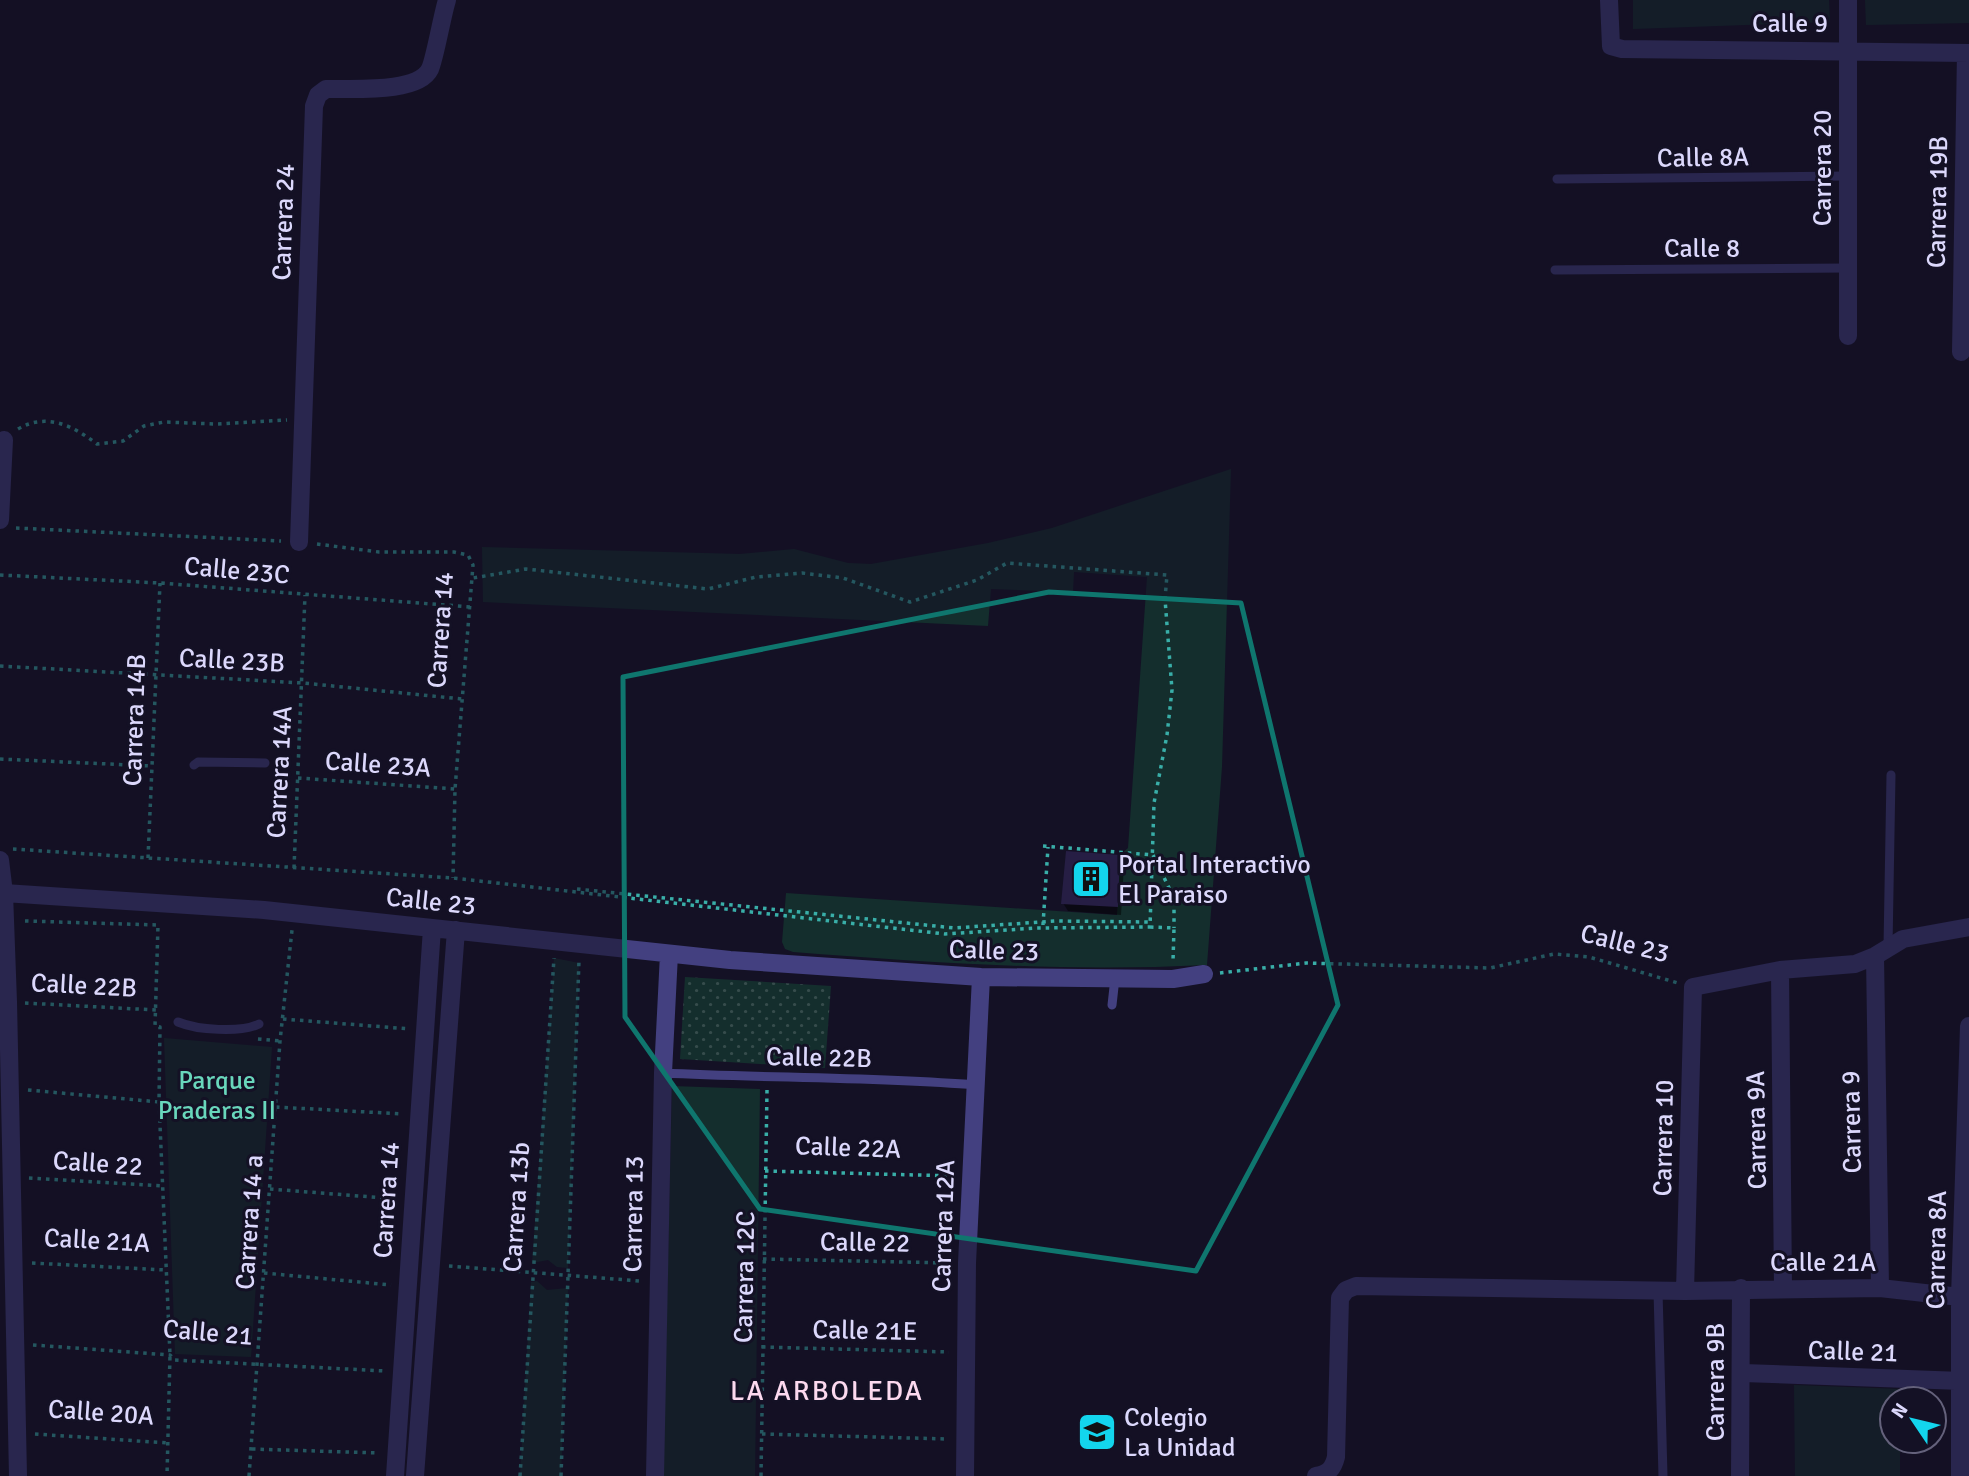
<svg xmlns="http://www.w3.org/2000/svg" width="1969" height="1476" font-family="Signika,sans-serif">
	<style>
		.grass { fill: url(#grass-dots) }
		.green { fill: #142e2d }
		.shadow { fill: #0007 }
		.building { fill: #261e44 }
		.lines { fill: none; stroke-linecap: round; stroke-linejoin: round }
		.path { stroke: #39aea8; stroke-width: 3.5; stroke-dasharray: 3.5 5; stroke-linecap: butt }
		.lane { stroke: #434080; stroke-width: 9 }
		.street { stroke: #434080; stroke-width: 18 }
		.marked { fill: none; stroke: #0f766e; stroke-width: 5; stroke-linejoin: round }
		.labels { text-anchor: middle; stroke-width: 6; stroke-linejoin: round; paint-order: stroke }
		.street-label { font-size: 26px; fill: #dcd8fc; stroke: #141125 }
		.poi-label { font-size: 26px; fill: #dcd8fc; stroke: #141125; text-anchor: start }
		.park-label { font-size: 26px; fill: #69d7bc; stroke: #141125 }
		.neighbourhood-label { font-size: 28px; letter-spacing: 2px; fill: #fcd9ef; stroke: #141125 }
	</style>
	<defs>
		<pattern id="grass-dots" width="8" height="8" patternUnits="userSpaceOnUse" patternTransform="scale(1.75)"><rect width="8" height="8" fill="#142e2d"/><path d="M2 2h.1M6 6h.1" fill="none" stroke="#364c4c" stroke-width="1.8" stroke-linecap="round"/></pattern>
	</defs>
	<rect width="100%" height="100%" fill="#141125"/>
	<path class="grass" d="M685,977L831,986L825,1068L680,1059Z"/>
	<path class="green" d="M1633,0H1829L1830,22L1633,29Z
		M1865,0H1969V23L1866,25Z
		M1231,469L1222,767L1207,965C1066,972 933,963 793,952L785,949L782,942L786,893L1117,915L1120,855L1128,848L1147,577L1074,572L1073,592L991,589L988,626L483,602L482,547L740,554L794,549L848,563L871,564L988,543L1052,528Z
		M554,958L579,963L568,1268L557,1267L548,1260L532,1263Z
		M164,1038L272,1047L251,1357L175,1354Z
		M672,1086L760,1089L755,1476H663Z
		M537,1281L547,1290L568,1288L561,1476H520L531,1282Z
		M1794,1385L1901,1389V1399H1892V1441H1900V1476H1795Z"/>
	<path class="shadow" d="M1119,857L1124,865L1121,915L1068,911L1063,903Z"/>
	<path class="building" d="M1066,851L1120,855L1118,907L1061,904Z"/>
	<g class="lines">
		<path class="path" d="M18,429C47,412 73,426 97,444L123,441L144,426L164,422L216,424L287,420
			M16,528L281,541
			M317,544L379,552H454L468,555L473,565L455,789L453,878
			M0,575L160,583L471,607
			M0,666L303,683L462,699
			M0,759L152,766
			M298,778L455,789
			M1043,846L1153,855L1174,898V928
			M13,849L453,878L945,934L1037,928L1150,927L1154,803L1167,735L1172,690L1165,599L1167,575L1007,563L977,580L910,602L843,578L802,573L756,577L708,589L526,569L473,578
			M148,858L160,583
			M294,868L305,595
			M577,889L954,928L1056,921L1150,922
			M25,921L158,925L155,1026L160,1027L159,1102L170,1355L167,1476
			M1043,925L1048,847
			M1150,927L1174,928L1173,961
			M1220,973L1306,963L1490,968L1554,954L1589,957L1678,983
			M25,1003L156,1010
			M283,1019L410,1029
			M258,1039L280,1041
			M28,1090L159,1102
			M276,1107L403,1114
			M765,1171L955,1176
			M29,1178L163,1186
			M270,1189L397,1199
			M763,1259L950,1263
			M32,1263L166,1270
			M449,1266L640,1281
			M264,1273L391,1285
			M33,1345L170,1355L175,1360L385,1371
			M762,1347L949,1352
			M35,1434L168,1443
			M762,1434L948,1439
			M252,1449L379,1453
			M249,1476L280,1041L292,930
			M520,1476L554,958
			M561,1476L579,960
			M761,1476L767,1090"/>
		<path class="lane" d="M1557,179L1848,176
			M1555,270L1848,268
			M194,765L198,762L265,763
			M1888,947L1891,775
			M1112,1005L1115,978
			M178,1022C197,1030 240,1033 259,1024
			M663,1073C767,1078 872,1077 976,1085
			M1658,1291L1663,1476"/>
		<path class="street" d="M1609,0L1611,46L1622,49L1969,53
			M1848,0V336
			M1961,352L1966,53
			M0,520L4,440
			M299,542L314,106L318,95L326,89C350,88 418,94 430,69C435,58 442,16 447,0
			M0,860L4,893L8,1002L18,1476
			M4,893L264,910L730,960L981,977L1173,979L1204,974
			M1875,956L1880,1288
			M1780,970L1783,1289
			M1685,1291L1693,987L1780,970L1855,964L1875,956L1903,939L1969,927
			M1743,1373L1962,1381
			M395,1476L432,928
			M415,1476L456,930
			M655,1476L663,1073L669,954
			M965,1476L967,1263L981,977
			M1316,1476C1328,1474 1333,1469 1336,1457L1340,1298L1346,1290L1356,1286L1685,1291L1880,1288L1960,1297
			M1740,1476L1741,1288
			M1960,1476V1297L1969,1026"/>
	</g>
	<path d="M0 0H1969V1476H0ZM1049,592L1241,603L1338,1005L1196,1271L760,1209L625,1017L623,677Z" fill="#141125" fill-opacity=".55" fill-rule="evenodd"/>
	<path class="marked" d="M1049,592L1241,603L1338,1005L1196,1271L760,1209L625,1017L623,677Z"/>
	<defs>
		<g id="building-square" transform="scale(2.0125)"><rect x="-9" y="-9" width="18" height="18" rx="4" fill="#13d5ed" stroke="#141125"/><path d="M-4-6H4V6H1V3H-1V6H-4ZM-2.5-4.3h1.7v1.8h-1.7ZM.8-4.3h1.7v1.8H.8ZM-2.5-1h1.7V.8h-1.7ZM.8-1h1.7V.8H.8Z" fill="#111"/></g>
		<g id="school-square" transform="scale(2.0125)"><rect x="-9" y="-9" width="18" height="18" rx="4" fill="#13d5ed" stroke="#141125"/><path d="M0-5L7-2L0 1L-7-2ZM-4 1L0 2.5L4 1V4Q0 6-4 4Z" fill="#111"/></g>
	</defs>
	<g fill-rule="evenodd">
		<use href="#building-square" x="1091" y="879"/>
		<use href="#school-square" x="1097" y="1432"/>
	</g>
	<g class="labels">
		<g class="street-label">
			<text x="1790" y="32">Calle 9</text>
			<text transform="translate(1703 157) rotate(-1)" y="9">Calle 8A</text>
			<text transform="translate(1822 168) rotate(-90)" y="9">Carrera 20</text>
			<text transform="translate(1937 202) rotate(-89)" y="9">Carrera 19B</text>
			<text transform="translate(283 222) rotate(-88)" y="9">Carrera 24</text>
			<text x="1702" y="257">Calle 8</text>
			<text transform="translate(237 570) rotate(5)" y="9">Calle 23C</text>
			<text transform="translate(440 630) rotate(-86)" y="9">Carrera 14</text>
			<text transform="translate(232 660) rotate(3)" y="9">Calle 23B</text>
			<text transform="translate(134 720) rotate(-88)" y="9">Carrera 14B</text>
			<text transform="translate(378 764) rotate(4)" y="9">Calle 23A</text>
			<text transform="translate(279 772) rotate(-87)" y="9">Carrera 14A</text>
			<text transform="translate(431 901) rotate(6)" y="9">Calle 23</text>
			<text transform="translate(1625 943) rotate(14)" y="9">Calle 23</text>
			<text transform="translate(994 950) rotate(2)" y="9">Calle 23</text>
			<text transform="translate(84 985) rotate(3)" y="9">Calle 22B</text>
			<text transform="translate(819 1057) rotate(1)" y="9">Calle 22B</text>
			<text transform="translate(1851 1122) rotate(-91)" y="9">Carrera 9</text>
			<text transform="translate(1756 1130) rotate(-91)" y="9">Carrera 9A</text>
			<text transform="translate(1663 1138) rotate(-89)" y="9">Carrera 10</text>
			<text transform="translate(848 1147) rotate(2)" y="9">Calle 22A</text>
			<text transform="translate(98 1163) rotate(4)" y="9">Calle 22</text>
			<text transform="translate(386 1200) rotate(-86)" y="9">Carrera 14</text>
			<text transform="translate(516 1207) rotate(-86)" y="9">Carrera 13b</text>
			<text transform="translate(633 1214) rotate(-89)" y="9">Carrera 13</text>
			<text transform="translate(249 1222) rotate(-86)" y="9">Carrera 14 a</text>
			<text transform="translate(943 1226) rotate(-88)" y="9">Carrera 12A</text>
			<text transform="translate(97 1240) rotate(3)" y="9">Calle 21A</text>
			<text transform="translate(865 1242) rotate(1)" y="9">Calle 22</text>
			<text transform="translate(1936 1250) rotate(-89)" y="9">Carrera 8A</text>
			<text x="1823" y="1271">Calle 21A</text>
			<text transform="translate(744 1277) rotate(-89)" y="9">Carrera 12C</text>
			<text transform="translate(865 1330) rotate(1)" y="9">Calle 21E</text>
			<text transform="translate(208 1332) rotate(5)" y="9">Calle 21</text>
			<text transform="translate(1853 1351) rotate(2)" y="9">Calle 21</text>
			<text transform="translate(1715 1382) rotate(-90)" y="9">Carrera 9B</text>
			<text transform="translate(101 1412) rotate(4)" y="9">Calle 20A</text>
		</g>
		<g class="poi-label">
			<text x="1118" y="873">Portal Interactivo<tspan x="1118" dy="30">El Paraiso</tspan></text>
			<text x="1124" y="1426">Colegio<tspan x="1124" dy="30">La Unidad</tspan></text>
		</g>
		<g class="park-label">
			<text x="217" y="1089">Parque<tspan x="217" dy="30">Praderas II</tspan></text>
		</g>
		<g class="neighbourhood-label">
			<text x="827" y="1400">LA ARBOLEDA</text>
		</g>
	</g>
	<g transform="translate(1913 1420) rotate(305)"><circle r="33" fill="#141125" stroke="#64617b" stroke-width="2"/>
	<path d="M0-5L12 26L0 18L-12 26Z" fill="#13d5ed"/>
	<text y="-10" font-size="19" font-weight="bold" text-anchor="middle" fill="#dcd8fc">N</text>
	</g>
</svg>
